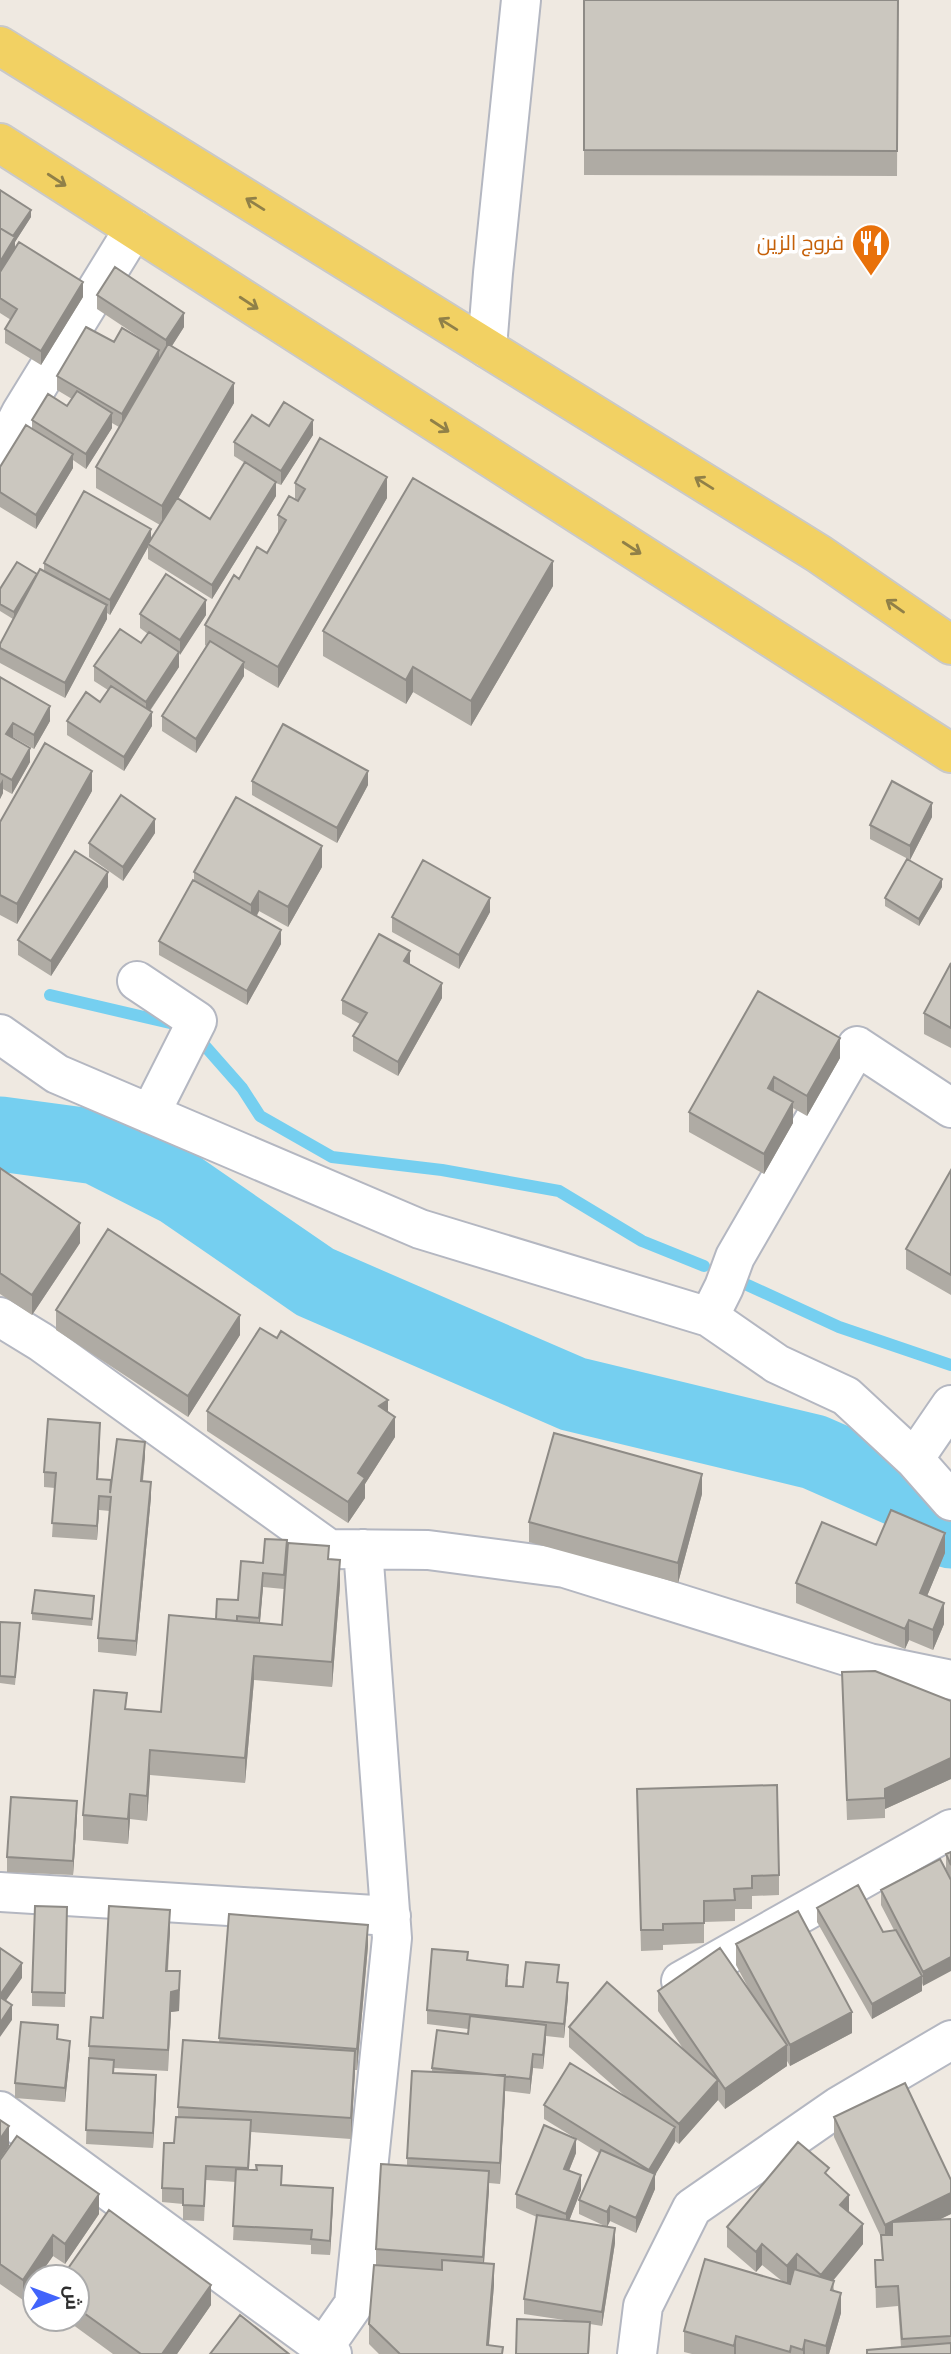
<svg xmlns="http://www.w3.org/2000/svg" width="951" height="2354" font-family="Ubuntu,Cairo,sans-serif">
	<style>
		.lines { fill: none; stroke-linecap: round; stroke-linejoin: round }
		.stream { stroke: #75cff0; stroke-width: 12 }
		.river { stroke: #75cff0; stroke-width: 75 }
		.street-casing { stroke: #b4b7c1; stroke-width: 42 }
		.primary-casing { stroke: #c9c9c9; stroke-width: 42 }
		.street { stroke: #fff; stroke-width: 38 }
		.primary { stroke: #f2d163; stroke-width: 38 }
		.wall { fill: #afaba4; fill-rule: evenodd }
		.shaded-wall { fill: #8e8b86 }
		.building { fill: #cbc7bf; stroke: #8e8b86; stroke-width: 2 }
		.oneway { stroke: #908048 }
		.labels { text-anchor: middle; stroke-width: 7; stroke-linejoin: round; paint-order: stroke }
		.food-label { font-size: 21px; fill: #c56008; stroke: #fff; text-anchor: end }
	</style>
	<rect width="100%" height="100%" fill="#efe9e1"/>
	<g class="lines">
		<path class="stream" d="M50,995L170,1023
			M205,1046L242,1088L260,1116L332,1157L442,1170L559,1191L642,1241L704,1266
			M743,1283L839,1327L951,1365"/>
		<path class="river" d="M0,1134L97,1147L180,1189L315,1282L573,1394L814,1452L910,1494L951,1531"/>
		<g class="street-casing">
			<path id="street" d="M487,348L493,273L521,0
				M0,454L21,413L134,229
				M137,981L197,1021L150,1114
				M0,1034L57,1074L420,1229L709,1317L777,1364L846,1396L914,1459L951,1501
				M0,1317L41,1342L329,1549L428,1550L565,1568L869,1663L951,1680
				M709,1317L724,1287L735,1257L857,1046L951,1108
				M914,1459L951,1405
				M0,1892L391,1916
				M681,1981L951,1829
				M0,2111L332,2354
				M324,2347L354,2304L392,1938L363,1549
				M637,2354L643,2306L692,2208L839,2106L951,2040"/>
		</g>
		<g class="primary-casing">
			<path id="primary" d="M0,46L819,554L951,645
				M0,143L951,753"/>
		</g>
		<use href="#street" class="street"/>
		<use href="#primary" class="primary"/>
	</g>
	<path class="wall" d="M584,0H898L897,176L584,175Z
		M0,190L31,217L15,242V249L83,297L41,365L5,343V329L11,320L0,313Z
		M97,295L184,327L172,346L234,403L178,499L210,519L245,463L234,456V442L269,426L313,435L281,485L276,483V496L212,599L148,559V547L110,615L107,613V619L65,698L0,663V644L13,619L0,611V589L37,575L44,571V563L151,540L160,525L96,488V467L119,427L112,423V428L86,469L73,460V468L36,529L0,507V467L32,429V420L67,406L72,399L57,390V376L114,342L151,345L97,309Z
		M295,483L387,498L278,688L244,668V676L196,753L162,731V716L206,646L205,645V625L239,579L267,553L278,535V515L295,499Z
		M553,586L471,726L413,692L406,704L323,656V631Z
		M140,614L206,615L179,655V667L150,711L152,726L124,771L67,735V721L100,702L108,690L94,681V666L141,643L148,634L140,628Z
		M0,677L50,721L34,749L13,737L30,762L12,794L3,789V793L0,799Z
		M252,781L368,785L337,843L252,795Z
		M92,791L17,924L0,915V822Z
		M932,817L910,860L870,839V825Z
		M155,833L123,881L89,857V843Z
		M322,867L288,927L259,911L257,916L281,944L247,1005L159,955V941L194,880V872Z
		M108,887L51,976L18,955V940Z
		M942,887L919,926L885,906V898Z
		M490,912L459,969L392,932V917Z
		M951,963V1048L924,1034V1013Z
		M410,965L442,998L398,1076L353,1051V1036L360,1024L342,1014V1000Z
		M758,991L840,1058L807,1116L793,1108V1123L764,1174L689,1132V1112Z
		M0,1168L80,1243L32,1315L0,1294Z
		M951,1170V1295L906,1269V1249Z
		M56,1310L240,1335L188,1417L56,1330Z
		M207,1411L388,1412L395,1437L365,1484V1498L348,1523L207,1431Z
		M100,1437L98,1479L111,1480L145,1456L143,1481L151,1497L136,1656L98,1652V1638L110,1511L99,1510L97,1540L52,1537L55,1488L44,1487V1472Z
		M702,1494L678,1583L529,1542V1522Z
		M876,1545L945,1553L927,1596L944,1624L933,1650L909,1640L905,1649L796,1603V1583Z
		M287,1555L329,1559L340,1585L332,1687L254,1680L245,1783L150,1775L147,1821L130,1819L128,1844L83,1840V1815L127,1709L161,1712L216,1619L238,1600L263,1563ZM263,1587L284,1589L282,1625L260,1623Z
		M94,1604L92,1626L32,1620V1613Z
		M0,1622L20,1631L15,1685L0,1683Z
		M842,1672L951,1701V1779L885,1809V1818L847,1820Z
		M637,1789L779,1875V1895L752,1896V1909H735V1921L704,1922V1943L663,1945V1950L641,1951Z
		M77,1815L73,1875L7,1872V1857Z
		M951,1852V1879L946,1869V1854Z
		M940,1859L923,1986L922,1983V1991L872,2019L817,1922V1908L883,1932L894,1930L881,1905V1890Z
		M67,1907L65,2007L32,2006V1992Z
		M229,1914L368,1946L357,2070H355L351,2139L251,2132L249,2169L282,2185L333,2202L330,2255L311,2254V2245L233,2240L236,2182L206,2180L204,2221L183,2220V2204L162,2202V2188L174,2143L178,2117V2107L219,2042Z
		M170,1930L168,1971L180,1991L179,2011L171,2012L168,2071L114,2068V2073L156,2090L153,2148L86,2144L89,2046L103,2018Z
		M736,1944L852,2033L790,2066L787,2061V2066L725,2109L718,2100L679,2144L675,2141L655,2175V2189L636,2233L610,2221L607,2227L579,2214V2200L599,2153L576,2139V2153L569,2171L581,2190L569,2221L615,2243L602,2326L590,2324L589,2354H516L571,2321L524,2314V2299L537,2217L516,2208V2194L575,2138L544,2119V2105L625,2096L569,2047V2027L684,2050L658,2011V1991L751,1993L736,1965Z
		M468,1960L508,1979V1986L523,1987L559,1982L568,1997L564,2038L546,2036L543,2069L533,2068L530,2094L505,2091L500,2184L489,2183L484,2263L494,2285L489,2345L503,2354H379L369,2344V2324L376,2265V2249L407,2165V2158L432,2072V2068L468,2034V2029L427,2024V2010Z
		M70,2055L65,2102L15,2098V2083Z
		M834,2117L951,2214L940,2219H951V2354L901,2347L898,2306L876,2308L875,2260H882L881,2237L834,2137Z
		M0,2160L99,2214L65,2264L53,2256L23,2300L0,2284Z
		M829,2177L849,2212L863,2244L833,2281L834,2291L841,2313L829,2354H692L684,2352V2331L782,2281L762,2265L756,2272L727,2247V2227Z
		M77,2277L211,2305L177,2354H113L65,2319H77Z"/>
	<path class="shaded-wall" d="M31,210V217L15,242V251L0,277V262L12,238Z
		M83,282V297L41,365V351Z
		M184,313V327L166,355V340Z
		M159,350V364L122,428V414Z
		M234,383V403L162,526V506Z
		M112,413V428L86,469V454Z
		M313,420V435L281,485V471Z
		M73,454V468L36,529V515Z
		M387,477V498L278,688V667Z
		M276,482V496L212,599V585Z
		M151,529V543L148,544V547L110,615V600Z
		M553,561V586L471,726V701Z
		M37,574V581L14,619V612Z
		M206,600V615L180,655V640Z
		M107,605V619L65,698V683Z
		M179,652V667L146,716V702Z
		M244,662V676L196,753V739Z
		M413,667V692L406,704V680Z
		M50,706V721L34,749V735Z
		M152,712V726L124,771V757Z
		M13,723V737L6,748V734Z
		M30,748V762L12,794V780Z
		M92,771V791L17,924V904Z
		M368,771V785L337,843V828Z
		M3,779V793L0,799V784Z
		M932,803V817L910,860V846Z
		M155,819V833L123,881V867Z
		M322,846V867L288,927V907Z
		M108,872V887L51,976V961Z
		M942,879V887L919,926V919Z
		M259,891V911L251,925V905Z
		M490,898V912L459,969V955Z
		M281,930V944L247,1005V991Z
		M410,951V966L404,961Z
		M442,983V998L398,1076V1062Z
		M840,1038V1058L807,1116V1096Z
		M774,1077V1097L768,1088Z
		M793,1102V1123L764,1174V1154Z
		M80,1223V1243L32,1315V1295Z
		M240,1315V1335L188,1417V1396Z
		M388,1400V1420L379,1406Z
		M395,1417V1437L365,1484V1498L348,1523V1502L358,1473Z
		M100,1423V1437L97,1493V1479Z
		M145,1442V1456L141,1496V1481Z
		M702,1474V1494L678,1583V1563Z
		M151,1482V1497L136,1656V1641Z
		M99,1496V1510L97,1540V1526Z
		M945,1533V1553L920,1613V1593Z
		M340,1560V1585L332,1687V1662Z
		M263,1573V1587L259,1632V1618Z
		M944,1603V1624L933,1650V1630Z
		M909,1620V1640L905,1649V1629Z
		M254,1656V1680L245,1783V1758Z
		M150,1750V1775L147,1821V1796Z
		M951,1758V1779L885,1809V1789Z
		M130,1794V1819L128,1844V1819Z
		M77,1801V1815L73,1875V1861Z
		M170,1910V1930L166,1991V1971Z
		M368,1925V1946L357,2070V2049Z
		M951,1957V1971L923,1986V1972Z
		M22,1963V1978L0,2009V1995Z
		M180,1971L179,2011L171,2012L168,2071L171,1992Z
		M922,1976V1991L872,2019V2004Z
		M568,1983V1997L564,2038V2024Z
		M12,2005V2020L0,2037V2023Z
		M852,2012V2033L790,2066V2045Z
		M546,2025V2039L543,2069V2055Z
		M70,2041V2055L65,2102V2088Z
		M787,2045V2066L725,2109V2089Z
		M355,2051V2071L351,2139V2118Z
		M533,2054V2068L530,2094V2079Z
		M156,2075V2090L153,2148V2133Z
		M505,2075V2096L500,2184V2163Z
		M718,2080V2100L679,2144V2124Z
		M9,2126V2146L0,2159V2139Z
		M675,2127V2142L655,2175V2189L636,2233V2218L649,2184V2170Z
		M576,2139V2153L564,2183V2169Z
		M489,2171V2191L483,2277V2257Z
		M581,2175V2190L566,2229V2214Z
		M333,2188V2202L330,2255V2241Z
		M951,2193V2214L885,2246V2225Z
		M99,2194V2214L65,2264V2244Z
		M849,2195V2215L840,2205Z
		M610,2206V2221L607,2227V2212Z
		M863,2224V2244L821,2295V2275Z
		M615,2228V2243L602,2326V2312Z
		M53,2235V2256L38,2277H35V2282L23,2300V2280Z
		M762,2244V2265L756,2272V2252Z
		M797,2254V2275L787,2286V2266Z
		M494,2264V2285L488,2354L487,2345Z
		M211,2285V2305L177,2354H162Z
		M841,2293V2313L829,2354H826V2346Z
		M736,2336V2354H734V2346Z
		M805,2340V2354H803V2350Z"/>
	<path class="building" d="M584,0H898L897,151L584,150Z
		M0,190L31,210L13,236L0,228Z
		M0,228L15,237L0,262Z
		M19,242L83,282L41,351L5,329L17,309L0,298V272Z
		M115,267L184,313L166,340L97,295Z
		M86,327L114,342L122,328L159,350L122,414L57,376Z
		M168,344L234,383L162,506L96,467Z
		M77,391L112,413L86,454L32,420L48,394L67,406Z
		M284,402L313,420L281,471L234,442L252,415L269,426Z
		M26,425L73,454L36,515L0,492V467Z
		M320,438L387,477L278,667L205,625L234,575L239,579L257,547L267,553L286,520L278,515L289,496L298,501L305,489L295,483Z
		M245,462L276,482L212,585L148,544L177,498L210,519Z
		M413,478L553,561L471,701L413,667L406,680L323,631Z
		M84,491L151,529L110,600L44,563Z
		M17,562L37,574L14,612L0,604V589Z
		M40,569L107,605L65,683L0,648V644Z
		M166,574L206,600L180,640L140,614Z
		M120,629L141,643L149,632L179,652L146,702L94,666Z
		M210,641L244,662L196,739L162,716Z
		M0,677L50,706L34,735L13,723L6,734L30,748L12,780L0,773Z
		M111,686L152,712L124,757L67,721L86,692L100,702Z
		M283,724L368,771L337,828L252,781Z
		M45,743L92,771L17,904L0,895V822Z
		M892,781L932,803L910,846L870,825Z
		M121,795L155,819L123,867L89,843Z
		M236,797L322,846L288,907L259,891L251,905L194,872Z
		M75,851L108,872L51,961L18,940Z
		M907,859L942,879L919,919L885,898Z
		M423,860L490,898L459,955L392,917Z
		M193,880L281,930L247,991L159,941Z
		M379,934L410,951L404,961L442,983L398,1062L353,1036L367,1013L342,1000Z
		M951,963V1028L924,1013Z
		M758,991L840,1038L807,1096L774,1077L768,1088L793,1102L764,1154L689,1112Z
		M0,1168L80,1223L32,1295L0,1273Z
		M951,1170V1275L906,1249Z
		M108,1229L240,1315L188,1396L56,1310Z
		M260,1328L277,1338L281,1331L388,1400L379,1406L395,1417L358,1473L365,1478L348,1502L207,1411Z
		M48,1419L100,1423L97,1479L111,1480L110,1493L117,1439L145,1442L141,1481L151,1482L136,1641L98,1638L111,1497L99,1496L97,1526L52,1523L56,1473L44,1472Z
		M554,1433L702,1474L678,1563L529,1522Z
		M891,1510L945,1533L920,1593L944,1603L933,1630L909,1620L905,1629L796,1583L822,1522L876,1545Z
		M265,1539L287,1540L284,1575L263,1573L259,1618L237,1616V1621L216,1619L217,1599L238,1600L241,1561L263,1563Z
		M288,1543L329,1546L328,1559L340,1560L332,1662L254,1656L245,1758L150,1750L147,1796L130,1794L128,1819L83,1815L94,1690L127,1693L125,1709L161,1712L169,1615L282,1625Z
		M35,1590L94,1596L92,1619L32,1613Z
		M0,1622L20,1623L15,1677L0,1676Z
		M875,1671L951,1701V1758L885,1789V1798L847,1800L842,1672Z
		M777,1785L779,1875L752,1876V1888L734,1889L735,1900L704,1901V1923L663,1924V1930H641L637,1789Z
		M11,1797L77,1801L73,1861L7,1857Z
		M951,1852V1865L946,1854Z
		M940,1859L951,1880V1957L923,1972L881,1890Z
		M858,1885L883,1932L896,1930L922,1976L872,2004L817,1908Z
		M35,1906L67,1907L65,1993L32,1992Z
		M109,1906L170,1910L166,1971H180L179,1990L171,1992L168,2050L89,2046L91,2017L103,2018Z
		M798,1911L852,2012L790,2045L736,1944Z
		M229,1914L368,1925L357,2049L219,2038Z
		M0,1948L22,1963L0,1995Z
		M720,1948L787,2045L725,2089L658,1991Z
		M432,1949L468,1952L467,1960L508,1965L506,1986L523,1987L526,1962L559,1965L557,1982L568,1983L564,2024L427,2010Z
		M607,1982L718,2080L679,2124L569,2027Z
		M0,1997L12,2005L0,2023Z
		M470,2016L546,2025L543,2055L533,2054L530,2079L432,2068L437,2030L468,2034Z
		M21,2022L58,2025L57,2039L70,2041L65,2088L15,2083Z
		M183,2040L355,2051L351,2118L178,2107Z
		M89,2058L114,2060L113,2073L156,2075L153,2133L86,2130Z
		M570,2063L675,2127L649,2170L544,2105Z
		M412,2071L505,2075L500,2163L407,2158Z
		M905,2083L951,2180V2193L885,2225L834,2117Z
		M176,2117L251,2120L248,2168L206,2166L204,2206L183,2205V2189L162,2188L164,2143H174Z
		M0,2120L9,2126L0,2139Z
		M544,2125L576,2139L564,2169L581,2175L566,2214L516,2194Z
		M17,2136L99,2194L65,2244L53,2235L23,2280L0,2264V2160Z
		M798,2142L829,2168L825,2173L849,2195L840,2205L863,2224L821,2275L797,2254L787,2266L762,2244L756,2252L727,2227Z
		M601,2150L655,2174L636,2218L610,2206L607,2212L579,2200Z
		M381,2164L489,2171L483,2257L376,2249Z
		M256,2165L282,2166L281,2185L333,2188L330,2241L311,2239L312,2230L233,2226L236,2169L257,2170Z
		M109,2210L211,2285L162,2354H141L77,2308V2277H62Z
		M537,2215L615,2228L602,2312L524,2299Z
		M951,2219V2336L902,2339L898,2286L876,2287L875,2260H883L881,2235H892V2222Z
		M705,2259L790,2284L794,2269L834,2281L831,2290L841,2293L826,2346L805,2340L803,2350L791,2346L790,2352L736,2336L734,2346L684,2331Z
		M442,2260L494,2264L487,2345L503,2347L502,2354H400L369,2324L374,2265L442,2270Z
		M240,2315L289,2354H210Z
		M517,2319L590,2322L588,2354H516Z
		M951,2343V2354H867V2350Z"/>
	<defs><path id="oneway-shaft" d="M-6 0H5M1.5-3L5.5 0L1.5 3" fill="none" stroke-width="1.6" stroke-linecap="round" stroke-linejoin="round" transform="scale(1.75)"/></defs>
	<g class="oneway">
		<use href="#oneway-shaft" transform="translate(57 180) rotate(33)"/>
		<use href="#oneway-shaft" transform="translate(255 204) rotate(-148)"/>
		<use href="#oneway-shaft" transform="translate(249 303) rotate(33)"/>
		<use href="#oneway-shaft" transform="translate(448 324) rotate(-148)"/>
		<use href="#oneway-shaft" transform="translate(440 426) rotate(33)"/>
		<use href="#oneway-shaft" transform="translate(704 483) rotate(-148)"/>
		<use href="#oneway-shaft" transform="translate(632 548) rotate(33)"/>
		<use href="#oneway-shaft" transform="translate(895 606) rotate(-145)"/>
	</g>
	<defs>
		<g id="restaurant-pin" transform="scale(2.0125)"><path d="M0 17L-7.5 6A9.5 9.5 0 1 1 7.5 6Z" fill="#e8710a" stroke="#fff"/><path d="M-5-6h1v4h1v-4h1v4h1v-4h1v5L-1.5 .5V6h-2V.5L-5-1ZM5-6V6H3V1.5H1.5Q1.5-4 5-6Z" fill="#fff"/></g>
	</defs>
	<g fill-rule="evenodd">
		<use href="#restaurant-pin" x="871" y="243"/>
	</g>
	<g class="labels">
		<g class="food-label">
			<text x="844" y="250">فروج الزين</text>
		</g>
	</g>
	<g transform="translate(56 2298) rotate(89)"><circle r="33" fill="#ffffff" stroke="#ababab" stroke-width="2"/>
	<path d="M0-5L12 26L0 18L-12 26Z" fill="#4264fb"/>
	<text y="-10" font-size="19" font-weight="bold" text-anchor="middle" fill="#2e2e2e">ش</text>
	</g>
</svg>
